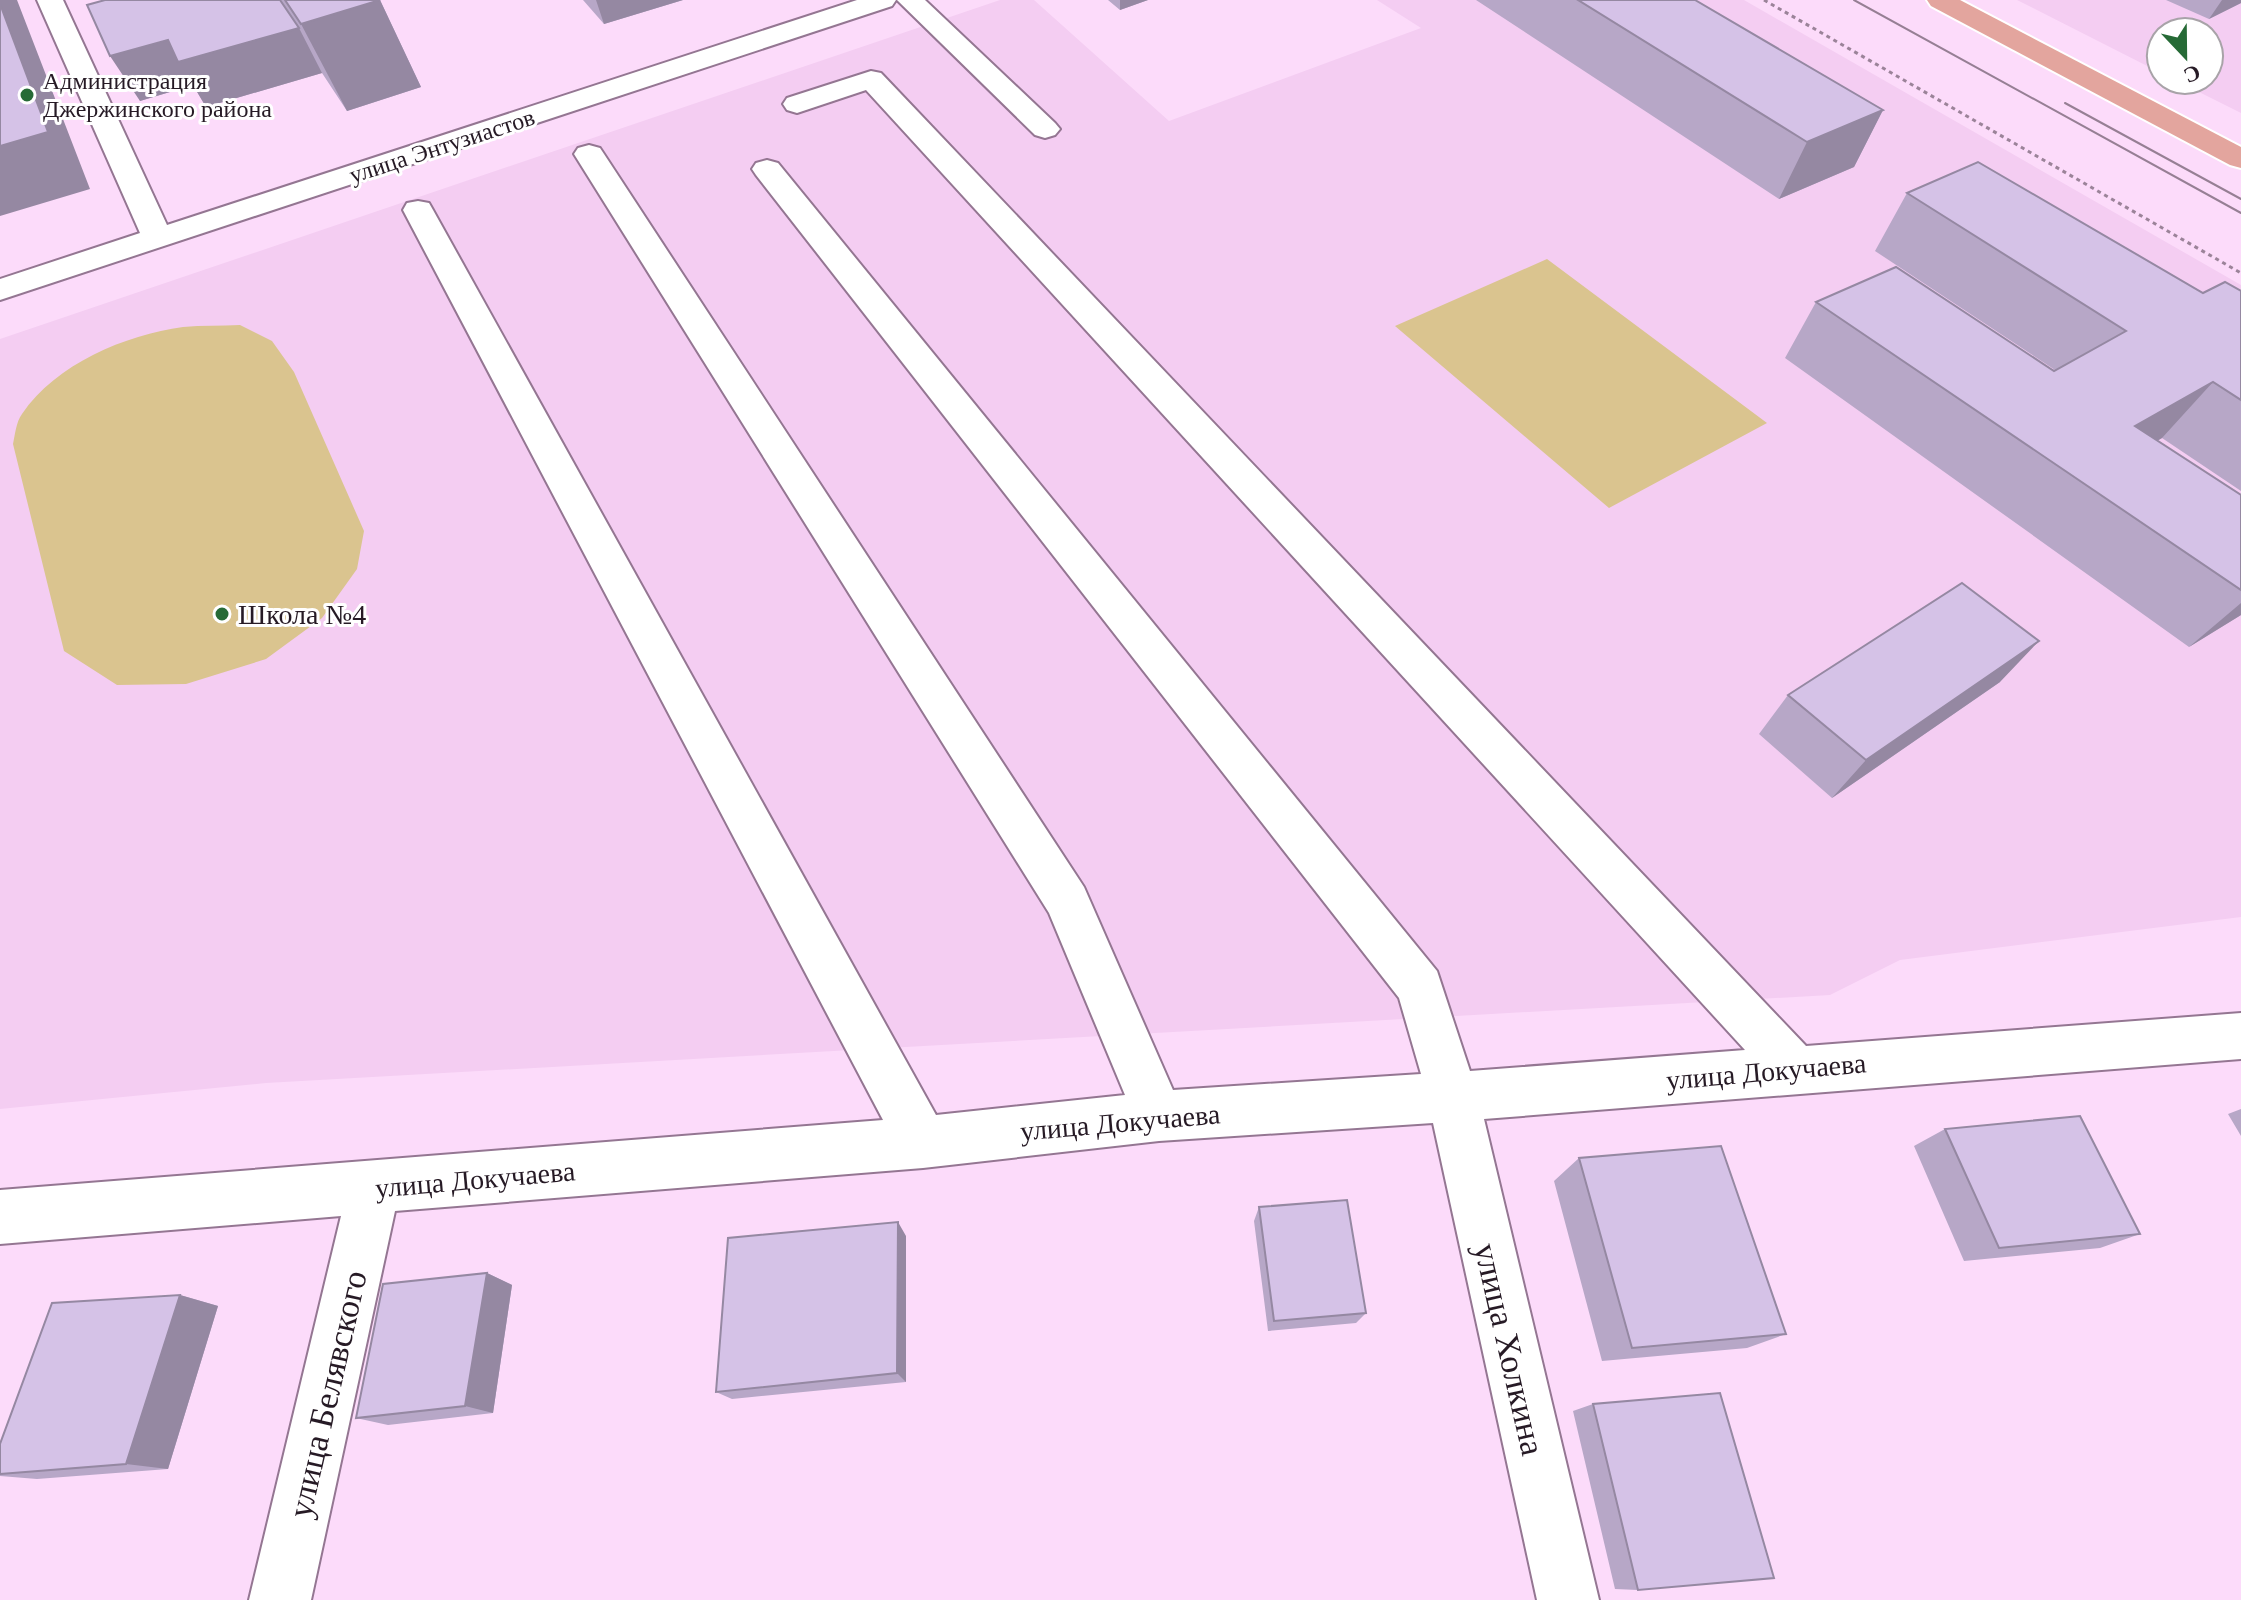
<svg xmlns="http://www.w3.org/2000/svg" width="2241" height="1600" font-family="'Times New Roman',serif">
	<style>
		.built { fill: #f4cdf2 }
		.green { fill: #dac48f }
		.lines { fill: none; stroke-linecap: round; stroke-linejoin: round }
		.minor-casing { stroke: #947692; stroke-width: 4 }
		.major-casing { stroke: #fff; stroke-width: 4 }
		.path { stroke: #9b8399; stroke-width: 3; stroke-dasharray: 4 4; stroke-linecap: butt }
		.minor { fill: #fff; fill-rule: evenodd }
		.major { fill: #e3a59e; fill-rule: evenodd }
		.tram { stroke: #967f94; stroke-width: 2 }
		.wall { fill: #b7a7c7 }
		.shaded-wall { fill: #9588a2 }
		.building { fill: #d5c2e7; stroke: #9588a2; stroke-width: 2 }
		.poi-dot { fill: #266a36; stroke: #fff; stroke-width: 3 }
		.labels { text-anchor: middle; stroke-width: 6; stroke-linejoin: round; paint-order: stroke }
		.far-poi-label { font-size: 24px; fill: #261a25; stroke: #fff; text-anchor: start }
		.far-street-label { font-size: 24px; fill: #261a25; stroke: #fff }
		.poi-label { font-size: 28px; fill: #261a25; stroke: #fff; text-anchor: start }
		.street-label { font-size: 28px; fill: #261a25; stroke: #fff }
		.near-street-label { font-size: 34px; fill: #261a25; stroke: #fff }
	</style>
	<rect width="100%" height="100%" fill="#fcdbfa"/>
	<path class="built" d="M1000,0H1034L1169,121L1421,28L1377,0H1744L2241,285V917L1900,960L1830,995L266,1083L0,1109V339Z
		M2017,0H2241V113L2175,80H2209V32H2161V73Z"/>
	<path class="green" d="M1547,259L1767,423L1609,508L1395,326Z
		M240,325L272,341L294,372L364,531L357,569L322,618L266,659L186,684L117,685L64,651L13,444C15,435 16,422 22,414C56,364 125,335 183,327C202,325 221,326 240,325Z"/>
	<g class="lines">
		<g class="minor-casing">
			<path id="minor" d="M37,0H63L167,225L857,0H896L892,6L0,300V279L140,233Z
				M897,0H925L1055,123L1060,129L1055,135L1045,138L1035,135Z
				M871,71L881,73L1806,1046L2241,1013V1059L1484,1119L1599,1600H1537L1433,1123L1159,1141L923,1168L395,1211L311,1600H249L341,1216L0,1244V1190L883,1120L403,210L407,203L418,201L429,203L433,210L936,1115L1125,1095L1049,913L574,154L578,148L589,145L600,148L604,154L1084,887L1173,1090L1421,1074L1399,998L756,175L752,169L756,163L767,160L778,163L1437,971L1470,1071L1745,1050L866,90L797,113L787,110L783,104L787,98Z"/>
		</g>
		<g class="major-casing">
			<path id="major" d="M1927,0H1960L2241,147V168L2230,165L1931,6Z"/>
		</g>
		<path class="path" d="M1764,0L2241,273"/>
		<use href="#minor" class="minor"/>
		<use href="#major" class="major"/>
		<path class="tram" d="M1854,0L2241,213
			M2065,103L2241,199"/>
	</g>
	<path class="wall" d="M105,0H380L421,87L347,111L322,73L206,107L193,85L140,101Z
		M583,0H683L604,24Z
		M1108,0H1148L1120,10Z
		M1476,0H1695L1883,110L1854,167L1779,199Z
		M2166,0H2241V3L2209,19Z
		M1907,193L2203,293L2241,291V491L2162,438L2157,441L2241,495V615L2189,647L1785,358L1816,302L2055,370L1875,251Z
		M2000,682L1832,798L1759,734L1788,695Z
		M2241,1109V1136L2228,1114Z
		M1945,1129L2140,1234L2100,1248L1964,1261L1914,1146Z
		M1579,1158L1786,1334L1747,1348L1602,1361L1554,1181Z
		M1259,1207L1366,1313L1356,1323L1268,1331L1254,1221Z
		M906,1236V1382L732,1399L716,1392Z
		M487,1273L512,1285L493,1413L388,1425L356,1418Z
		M180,1295L218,1306L168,1469L37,1479L0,1476V1444Z
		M1593,1404L1638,1590L1615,1589L1573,1411Z"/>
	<path class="shaded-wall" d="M0,0H17L90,189L0,216Z
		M380,0L421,87L347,111L301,24Z
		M596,0H683L604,24Z
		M1120,0H1148L1120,10Z
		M2222,0H2241V3L2209,19Z
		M299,28L322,73L206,107L193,85L140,101L110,56L168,40Z
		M1883,110L1854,167L1779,199L1807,142Z
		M2213,382L2162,438L2086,482L2135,426Z
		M2241,603V615L2189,647Z
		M2039,641L2000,682L1832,798L1866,760Z
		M898,1222L906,1236V1382L897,1373Z
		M487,1273L512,1285L493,1413L465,1406Z
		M180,1295L218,1306L168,1469L126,1464Z"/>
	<path class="building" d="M105,0H280L299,28L178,62L168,40L110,56L87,5Z
		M285,0H380L301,24Z
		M1578,0H1695L1883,110L1807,142Z
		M0,4L48,132L0,146Z
		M1978,162L2203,293L2225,282L2241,291V400L2213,382L2135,426L2241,495V590L1816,302L1896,267L2054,371L2126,331L1907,193Z
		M1962,583L2039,641L1866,760L1788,695Z
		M2080,1116L2140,1234L1999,1248L1945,1129Z
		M1721,1146L1786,1334L1632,1348L1579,1158Z
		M1347,1200L1366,1313L1274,1321L1259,1207Z
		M898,1222L897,1373L716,1392L728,1238Z
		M487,1273L465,1406L356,1418L383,1284Z
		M180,1295L126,1464L0,1474V1444L52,1303Z
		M1720,1393L1774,1578L1638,1590L1593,1404Z"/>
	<g class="poi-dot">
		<circle cx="27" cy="95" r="8"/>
		<circle cx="222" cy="614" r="8"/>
	</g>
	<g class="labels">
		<g class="far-poi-label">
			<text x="43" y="89">Администрация<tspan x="43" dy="28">Джержинского района</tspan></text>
		</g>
		<g class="far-street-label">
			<text transform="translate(442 146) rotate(-18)" y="8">улица Энтузиастов</text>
		</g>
		<g class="poi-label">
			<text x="238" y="624">Школа №4</text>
		</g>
		<g class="street-label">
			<text transform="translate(1766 1071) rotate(-5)" y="10">улица Докучаева</text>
			<text transform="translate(1120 1122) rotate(-5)" y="10">улица Докучаева</text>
			<text transform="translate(475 1179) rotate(-5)" y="10">улица Докучаева</text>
		</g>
		<g class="near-street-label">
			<text transform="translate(1510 1349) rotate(77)" y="12">улица Холкина</text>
			<text transform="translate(327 1394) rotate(-77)" y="12">улица Белявского</text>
		</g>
	</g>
	<g transform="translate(2185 56) rotate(158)"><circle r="38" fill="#ffffff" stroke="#a8a3a8" stroke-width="2"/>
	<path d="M0-6L14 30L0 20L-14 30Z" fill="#266a36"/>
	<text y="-12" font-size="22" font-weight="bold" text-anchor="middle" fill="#261a25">С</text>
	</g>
</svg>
